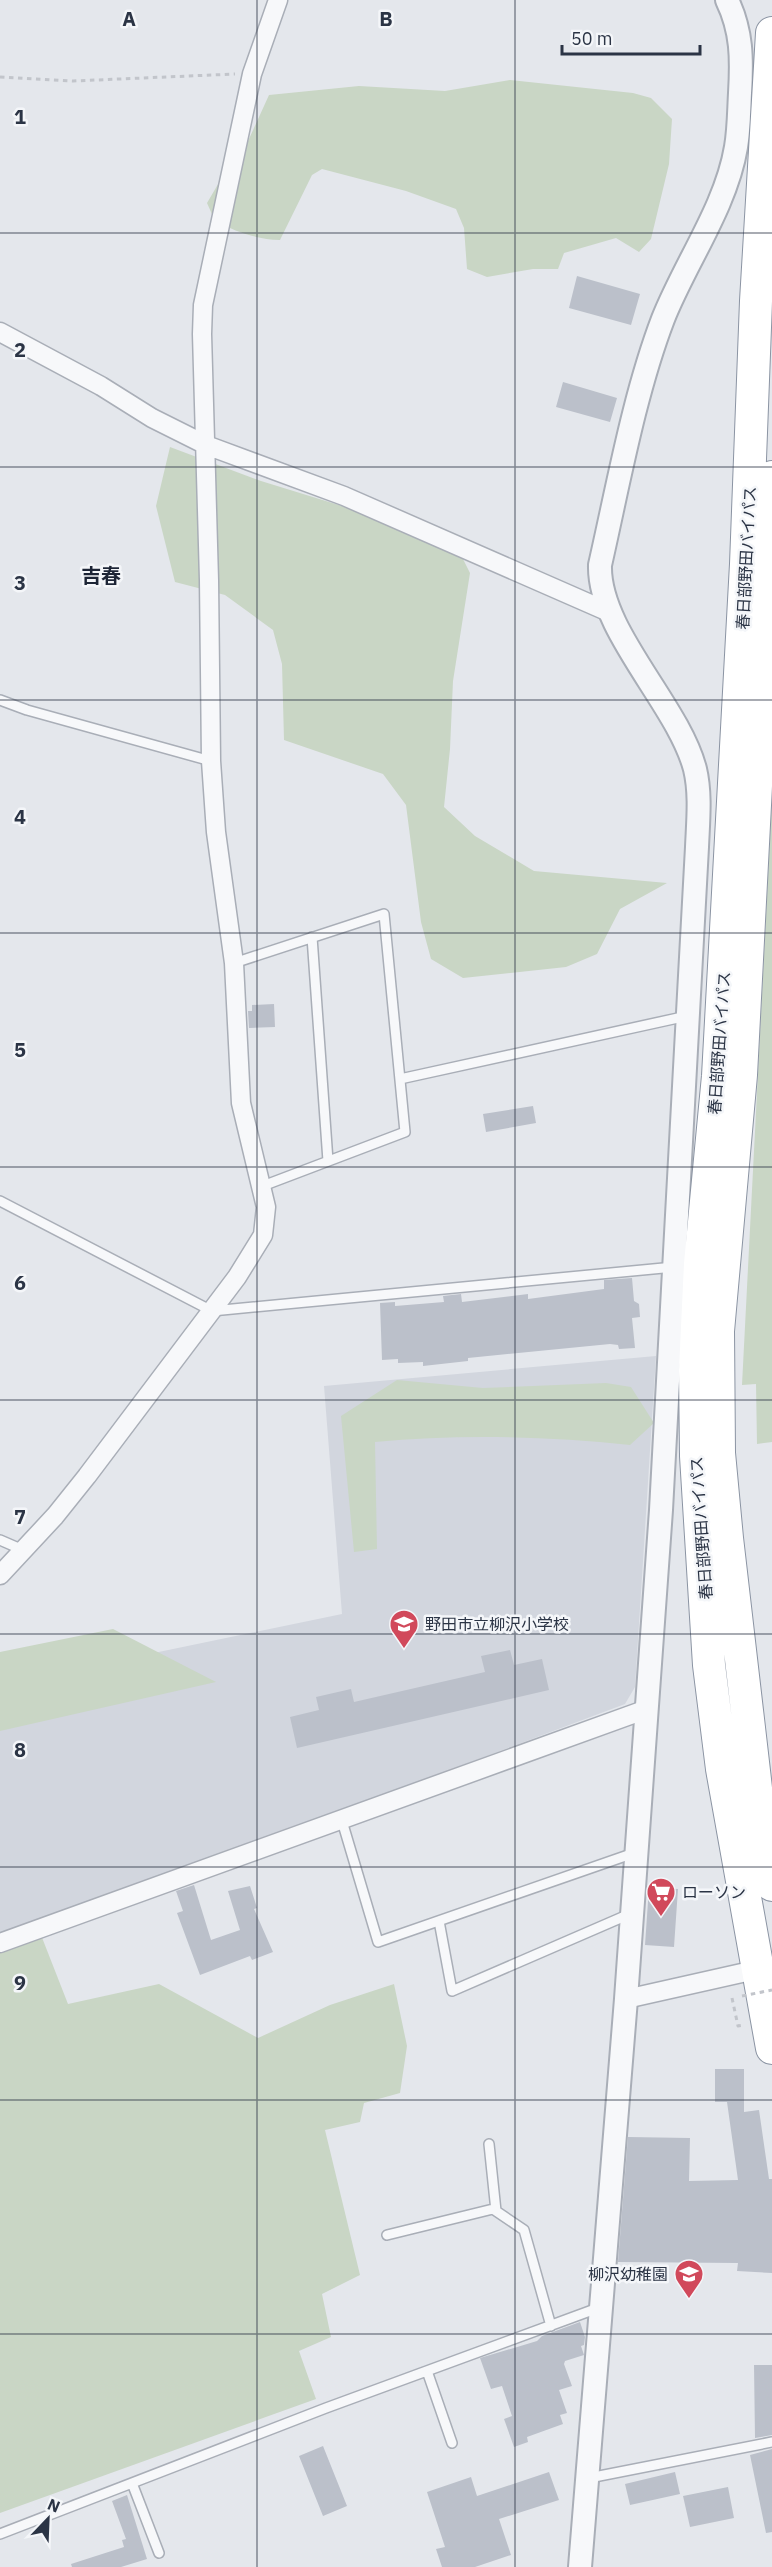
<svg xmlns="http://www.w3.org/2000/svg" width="772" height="2567" font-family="'IBM Plex Sans','Noto Sans JP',sans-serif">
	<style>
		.built { fill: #d2d6de }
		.green { fill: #c9d6c5 }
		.building { fill: #bbc0ca }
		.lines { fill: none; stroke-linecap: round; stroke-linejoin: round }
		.service-casing { stroke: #a9aeb7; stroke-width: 12 }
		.minor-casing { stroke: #a9aeb7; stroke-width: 21 }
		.tertiary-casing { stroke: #a9aeb7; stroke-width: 26 }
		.trunk-casing { stroke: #8b94a3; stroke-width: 34 }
		.path { stroke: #c2c5cb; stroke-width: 3; stroke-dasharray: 4.5 4.5; stroke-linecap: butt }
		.service { stroke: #f7f8fa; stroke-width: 9 }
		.minor { stroke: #f7f8fa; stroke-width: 18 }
		.tertiary { stroke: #f7f8fa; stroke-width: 22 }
		.trunk { stroke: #fff; stroke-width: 32 }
		.path-bridge { stroke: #c2c5cb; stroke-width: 3; stroke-dasharray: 4.5 4.5; stroke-linecap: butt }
		.grid { fill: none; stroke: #2b3445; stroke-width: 1.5; stroke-opacity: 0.55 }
		.labels { text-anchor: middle; stroke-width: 5; stroke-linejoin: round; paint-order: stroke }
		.street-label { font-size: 16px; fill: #2b3445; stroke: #f4f6f9 }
		.poi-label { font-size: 16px; fill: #2b3445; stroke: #f4f6f9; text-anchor: start }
		.quarter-label { font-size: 20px; font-weight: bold; fill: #1d2536; stroke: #f4f6f9 }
		.grid-label { font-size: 20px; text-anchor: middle; font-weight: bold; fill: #2b3445; stroke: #f4f6f9; stroke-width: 5; stroke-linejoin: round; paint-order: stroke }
	</style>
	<rect width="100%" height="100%" fill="#e4e7ec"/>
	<path class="built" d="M656,1356L635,1687L625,1704L0,1939V1685L342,1614L324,1386Z"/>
	<path class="green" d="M510,80L633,93L651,98L672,119L669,164L651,239L639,252L616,238L564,253L558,269H533L487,277L467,269L464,228L456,209L406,191L322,169L312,175L280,240C255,239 237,232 215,221L207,203L231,162L244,150L269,95L359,86L445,91Z
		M170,447L261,481L355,510L461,555L470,573L453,681L450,749L444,807L475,836L534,871L667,883L620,909L597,954L566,967L463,978L431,959L421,922L406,805L383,774L284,740L282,664L273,630L225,595L175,582L156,506Z
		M772,800V1442L757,1444L756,1384L742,1385Z
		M397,1380L483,1388L606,1383L631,1387L654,1423L630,1445C546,1436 459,1434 375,1442L377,1549L354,1552L341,1416Z
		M113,1629L216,1682L0,1731V1652Z
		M41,1935L68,2004L159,1984L258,2038L330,2005L394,1984L407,2046L400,2093L364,2103L360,2122L325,2130L360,2275L322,2294L331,2337L299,2351L316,2399L0,2513V1953Z"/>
	<path class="building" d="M577,276L640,294L631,325L569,308Z
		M563,382L617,398L610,422L556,407Z
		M274,1004L275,1027L249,1028L248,1011H252V1005Z
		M533,1106L536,1123L486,1132L483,1114Z
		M632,1278L634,1301L639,1304L640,1317L632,1318L635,1348L619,1349L618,1345L610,1344L468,1358V1361L423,1366V1362L398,1363V1359L382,1360L380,1303L395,1302V1306L444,1302L443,1296L461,1294L462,1302L528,1294V1299L604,1289V1280Z
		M510,1650L514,1665L542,1659L549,1690L297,1748L290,1717L319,1710L316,1697L351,1689L354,1702L485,1672L481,1656Z
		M194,1885L211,1940L240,1930L228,1891L250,1886L257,1908L254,1909L273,1952L252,1960L250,1956L200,1975L177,1913L183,1911L176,1891Z
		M649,1887L678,1889L674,1947L645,1945Z
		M715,2069H744V2112L759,2110L769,2179H772V2273L737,2271L738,2263L618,2262L628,2137L690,2138L689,2181L738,2180L727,2102H715Z
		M580,2322L585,2337L584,2345L581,2346L584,2355L565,2361L564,2364L572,2386L559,2390L567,2413L560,2415L563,2424L527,2437L528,2442L514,2447L504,2419L512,2416L502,2386L491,2389L480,2358L537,2341L542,2336Z
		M754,2365H772V2435L755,2438Z
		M323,2446L347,2506L323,2516L299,2456Z
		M772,2449V2532L766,2533L750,2455Z
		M549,2472L559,2500L499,2519L511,2555L475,2567H442L436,2549L445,2547L427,2492L471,2477L477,2496Z
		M675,2472L680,2494L630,2505L625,2484Z
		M728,2487L734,2518L690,2527L683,2496Z
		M127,2495L147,2559L121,2567H72L71,2564L124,2547L122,2540L126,2539L112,2501Z"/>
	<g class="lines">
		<g class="service-casing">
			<path id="service" d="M0,700L27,710L211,761
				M312,937L328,1161
				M234,963L384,914L405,1132L260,1187
				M400,1079L687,1016
				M0,1201L212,1311L674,1267
				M0,1540L23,1550
				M342,1821L378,1942L634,1853
				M439,1921L452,1991L632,1913
				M489,2144L496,2211
				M387,2235L493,2209L524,2230L551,2326
				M427,2371L452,2443
				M589,2478L772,2442
				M132,2483L159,2553
				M0,2534L326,2408L598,2308"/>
		</g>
		<g class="minor-casing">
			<path id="minor" d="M0,332L101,386L152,418L206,445L344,496L611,613
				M0,1575L55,1516L87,1476L237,1277L263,1235L266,1207L241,1103L234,963L216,832L211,761L209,580L202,334L203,305L252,74L278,0
				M0,1943L647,1709
				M626,1999L764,1968"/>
		</g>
		<g class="tertiary-casing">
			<path id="tertiary" d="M580,2567L626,1999L661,1510L697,847C698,822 701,794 695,769C678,704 598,631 600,565C618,486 634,395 663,319C685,263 726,207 736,147C739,130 739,111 740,93C742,59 742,31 727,0"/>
		</g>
		<g class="trunk-casing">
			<path id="trunk" d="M772,33L756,301L746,564L718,1076L700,1264L695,1370L696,1456L709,1665L722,1769L772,2048
				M772,477L741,1075L718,1331L719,1453L727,1538L757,1797L772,1885"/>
		</g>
		<path class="path" d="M0,77L73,81L235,74
			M732,1998L738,2026L744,2025"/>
		<use href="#service" class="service"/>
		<use href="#minor" class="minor"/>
		<use href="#tertiary" class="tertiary"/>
		<use href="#trunk" class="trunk"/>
		<path class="path-bridge" d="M742,1996L772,1990"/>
	</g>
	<path class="grid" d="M257,0V2567M515,0V2567M0,233H772M0,467H772M0,700H772M0,933H772M0,1167H772M0,1400H772M0,1634H772M0,1867H772M0,2100H772M0,2334H772"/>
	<defs>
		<g id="school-pin" transform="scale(1.5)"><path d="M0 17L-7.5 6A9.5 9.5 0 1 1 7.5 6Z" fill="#d1495b" stroke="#f4f6f9"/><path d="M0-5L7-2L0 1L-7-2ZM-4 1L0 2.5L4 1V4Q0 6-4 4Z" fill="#fff"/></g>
		<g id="supermarket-pin" transform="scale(1.5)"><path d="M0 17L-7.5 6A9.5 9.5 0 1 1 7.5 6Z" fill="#d1495b" stroke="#f4f6f9"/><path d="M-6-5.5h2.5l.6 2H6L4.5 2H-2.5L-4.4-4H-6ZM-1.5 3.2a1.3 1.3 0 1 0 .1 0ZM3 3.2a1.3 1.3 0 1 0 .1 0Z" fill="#fff"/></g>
	</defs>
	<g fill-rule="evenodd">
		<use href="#school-pin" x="404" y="1624"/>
		<use href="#supermarket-pin" x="661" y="1892"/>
		<use href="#school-pin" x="689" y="2274"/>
	</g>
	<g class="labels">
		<g class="street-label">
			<text transform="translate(746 558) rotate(-87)" y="6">春日部野田バイパス</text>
			<text transform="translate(719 1043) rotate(-86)" y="6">春日部野田バイパス</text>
			<text transform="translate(701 1528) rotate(-94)" y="6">春日部野田バイパス</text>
		</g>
		<g class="poi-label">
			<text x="425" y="1630">野田市立柳沢小学校</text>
			<text x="682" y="1898">ローソン</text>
			<text x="668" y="2280" text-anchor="end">柳沢幼稚園</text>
		</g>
		<g class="quarter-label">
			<text x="101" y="583">吉春</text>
		</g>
	</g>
	<g class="grid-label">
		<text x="129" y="26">A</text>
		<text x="386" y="26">B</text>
		<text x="20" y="124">1</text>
		<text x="20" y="357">2</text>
		<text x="20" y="590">3</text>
		<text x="20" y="824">4</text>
		<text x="20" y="1057">5</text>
		<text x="20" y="1290">6</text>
		<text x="20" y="1524">7</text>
		<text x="20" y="1757">8</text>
		<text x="20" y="1990">9</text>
	</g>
	<g transform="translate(48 2519) rotate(23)" stroke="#f4f6f9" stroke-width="4.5" paint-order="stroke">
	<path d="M0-4.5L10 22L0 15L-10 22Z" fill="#2b3445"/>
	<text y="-9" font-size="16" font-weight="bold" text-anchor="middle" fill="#2b3445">N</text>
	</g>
	<path d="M562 45v9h138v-9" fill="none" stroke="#2b3445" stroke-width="3"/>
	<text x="571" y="45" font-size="18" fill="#2b3445" stroke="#f4f6f9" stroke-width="4.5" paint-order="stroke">50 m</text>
</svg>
